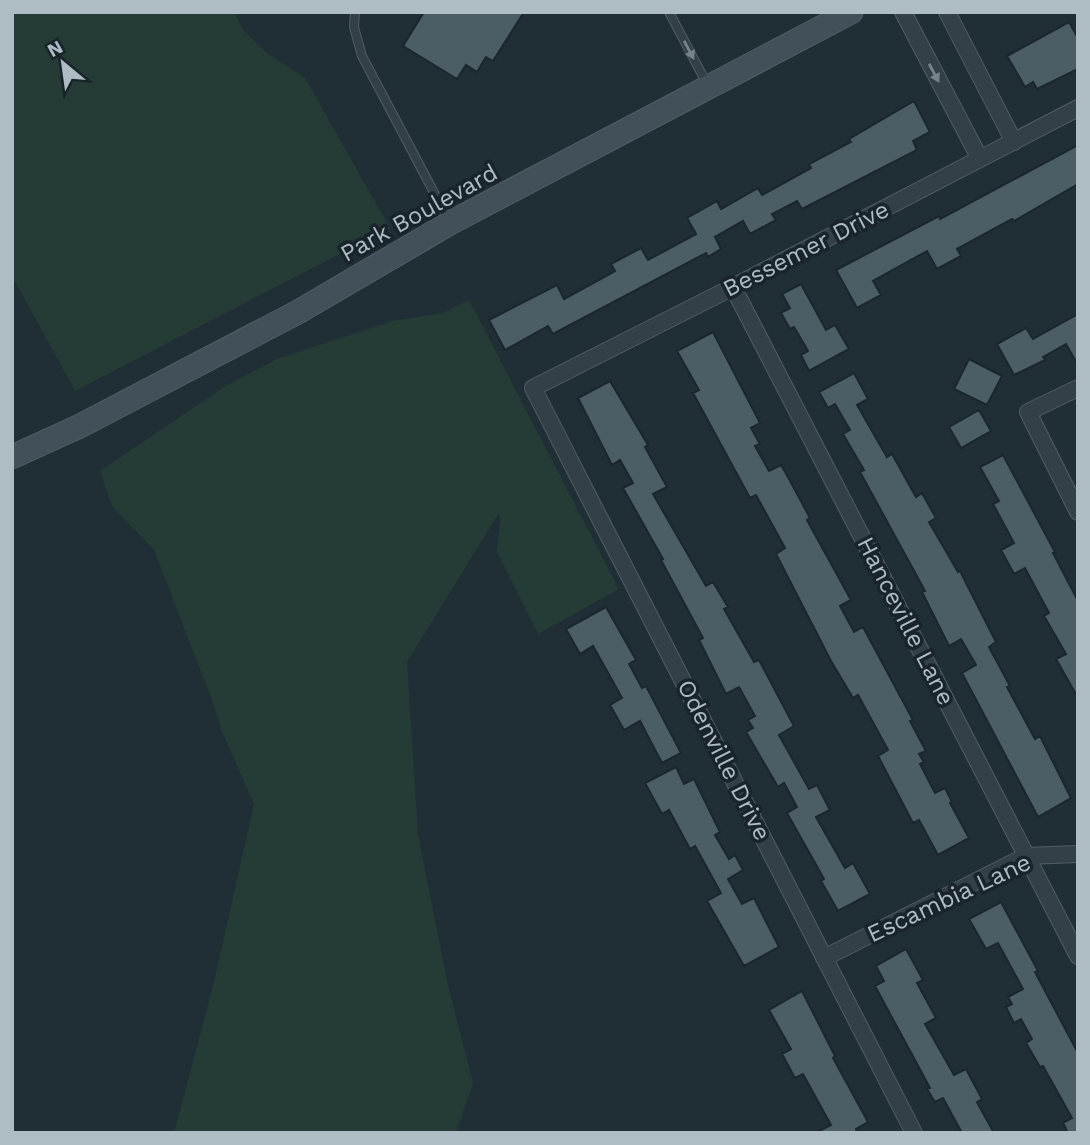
<svg xmlns="http://www.w3.org/2000/svg" width="1090" height="1145" font-family="'Work Sans',sans-serif">
	<style>
		.green { fill: #253b36 }
		.building { fill: #4b5d65; stroke: #1b272d; stroke-width: 2 }
		.lines { fill: none; stroke-linecap: round; stroke-linejoin: round }
		.lane-casing { stroke: #515e64; stroke-width: 10 }
		.street-casing { stroke: #515e64; stroke-width: 18 }
		.secondary-casing { stroke: #515e64; stroke-width: 25 }
		.lane { stroke: #334046; stroke-width: 8 }
		.street { stroke: #334046; stroke-width: 16 }
		.secondary { stroke: #425159; stroke-width: 23 }
		.oneway { fill: #77848b }
		.labels { text-anchor: middle; stroke-width: 7; stroke-linejoin: round; paint-order: stroke }
		.street-label { font-size: 24px; fill: #aebcc3; stroke: #19252b }
	</style>
	<rect width="100%" height="100%" fill="#202f36"/>
	<path class="green" d="M12,12H234L245,32L267,53L305,78L390,228L75,391L12,276Z
		M469,300L619,589L538,634L497,552L500,520L499,513L407,662L418,834L448,985L473,1083L456,1133H174L213,986L254,804L222,732L213,703L154,550L112,506L100,471L224,387L277,359L392,321L443,313Z"/>
	<path class="building" d="M424,12H524L493,61L486,57L477,72L466,65L457,79L403,46Z
		M1069,22L1078,38V69L1037,89L1033,82L1025,87L1007,56Z
		M914,101L930,132L913,141L917,150L802,209L797,201L772,214L776,220L750,234L743,221L715,237L721,249L708,257L706,253L553,334L548,326L505,350L489,320L557,285L564,299L615,271L611,264L641,248L648,260L696,234L687,218L717,201L721,209L758,188L762,195L811,168L809,164L851,142L849,139Z
		M1078,145V184L1014,221L1012,219L957,249L961,256L937,269L927,251L873,281L881,295L857,308L836,270L939,216L940,219Z
		M801,284L826,330L835,325L849,349L809,371L801,355L808,351L794,327L790,329L781,313L790,308L782,294Z
		M1078,314V365L1066,344L1043,357L1045,360L1014,375L997,344L1026,328L1033,339Z
		M713,332L760,423L751,428L760,444L755,446L769,471L781,465L788,477L810,518L807,520L851,600L840,606L854,632L863,627L913,720L910,721L926,751L919,754L924,762L920,764L935,793L945,788L952,802L950,803L969,838L938,855L919,820L913,823L878,756L888,750L858,695L853,698L831,661L776,554L785,548L756,495L750,498L693,393L699,390L677,351Z
		M969,359L1002,376L987,405L954,389Z
		M854,373L868,399L857,405L887,457L892,454L916,497L922,493L936,518L929,522L958,572L960,571L996,642L989,647L1010,686L1007,687L1035,739L1040,736L1071,798L1038,817L962,673L976,665L961,639L949,646L922,592L925,591L860,472L864,470L843,434L850,430L835,404L828,408L819,392Z
		M610,381L648,445L645,447L667,487L653,494L706,586L713,582L728,607L724,609L754,662L759,660L794,726L779,735L809,789L817,785L830,810L816,817L845,868L853,863L870,894L838,911L821,881L824,879L787,813L797,807L784,783L778,787L746,732L753,728L748,720L755,716L739,687L726,694L699,640L703,638L661,560L663,559L623,488L633,483L620,460L612,465L578,398Z
		M979,410L991,431L961,448L949,427Z
		M1003,455L1055,552L1053,553L1078,601V698L1056,659L1066,654L1044,616L1049,613L1025,568L1014,574L1001,550L1014,543L993,504L999,501L980,467Z
		M606,607L636,660L629,664L642,688L646,686L681,753L662,763L640,721L624,730L610,705L622,698L593,646L580,654L566,629Z
		M676,767L684,784L694,779L720,832L715,835L729,859L735,855L743,870L728,879L742,904L754,898L779,947L744,966L707,901L721,893L695,846L690,849L669,810L662,814L645,783Z
		M1001,902L1038,971L1035,972L1078,1053V1133H1068L1063,1123L1072,1118L1043,1066L1040,1067L1026,1043L1032,1039L1021,1019L1014,1023L1006,1007L1012,1004L1008,997L1023,989L998,943L986,949L969,919Z
		M906,949L923,980L917,983L936,1018L925,1024L954,1075L966,1069L982,1099L977,1102L994,1133H962L943,1098L935,1102L927,1089L930,1088L875,986L884,981L876,966Z
		M802,991L835,1056L833,1058L868,1122L856,1129L857,1133H815L831,1125L803,1074L795,1078L782,1054L791,1049L769,1010Z"/>
	<g class="lines">
		<g class="lane-casing">
			<path id="lane" d="M355,12L354,27L362,56L449,221
				M669,12L707,84"/>
		</g>
		<g class="street-casing">
			<path id="street" d="M903,12L980,159
				M947,12L1014,142
				M733,287L1078,956
				M1078,388L1028,412L1078,512
				M824,958L1026,856L1078,854
				M914,1133L533,388L733,287L1078,108"/>
		</g>
		<g class="secondary-casing">
			<path id="secondary" d="M12,457L80,426L298,312L450,223L851,12"/>
		</g>
		<use href="#lane" class="lane"/>
		<use href="#street" class="street"/>
		<use href="#secondary" class="secondary"/>
	</g>
	<defs><path id="oneway-solid" d="M-6-.8H1V-3.2L6.5 0L1 3.2V.8H-6Z" transform="scale(1.75)"/></defs>
	<g class="oneway">
		<use href="#oneway-solid" transform="translate(689 50) rotate(62)"/>
		<use href="#oneway-solid" transform="translate(934 73) rotate(62)"/>
	</g>
	<g class="labels">
		<g class="street-label">
			<text transform="translate(419 213) rotate(-29)" y="8">Park Boulevard</text>
			<text transform="translate(806 249) rotate(-27)" y="8">Bessemer Drive</text>
			<text transform="translate(906 621) rotate(63)" y="8">Hanceville Lane</text>
			<text transform="translate(724 760) rotate(63)" y="8">Odenville Drive</text>
			<text transform="translate(949 898) rotate(-25)" y="8">Escambia Lane</text>
		</g>
	</g>
	<rect width="1090" height="1145" fill="none" stroke="#aebcc3" stroke-width="28"/>
	<g transform="translate(63 63) rotate(331)" stroke="#19252b" stroke-width="5" paint-order="stroke">
	<path d="M0-5L12 26L0 18L-12 26Z" fill="#aebcc3"/>
	<text y="-10" font-size="19" font-weight="bold" text-anchor="middle" fill="#aebcc3">N</text>
	</g>
</svg>
